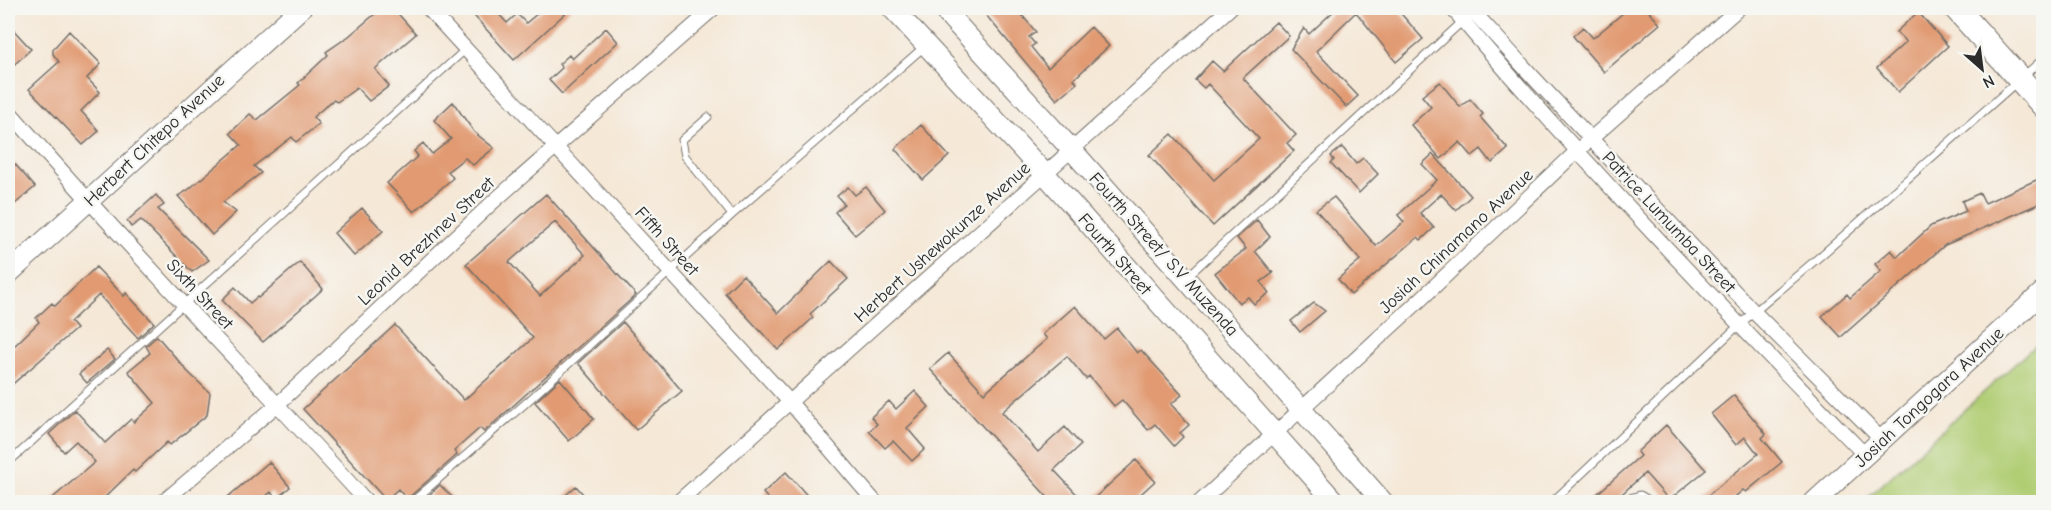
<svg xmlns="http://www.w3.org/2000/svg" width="2051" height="510" font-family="'Comic Neue',sans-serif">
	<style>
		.green { fill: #b0cd73; stroke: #6e7c4f; stroke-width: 1.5 }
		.building { fill: #e19a71; fill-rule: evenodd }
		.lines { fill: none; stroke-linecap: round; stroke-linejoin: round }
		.service-casing { stroke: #726d67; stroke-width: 9 }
		.minor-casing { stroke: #726d67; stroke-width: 16 }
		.secondary-casing { stroke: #726d67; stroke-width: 22 }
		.trunk-casing { stroke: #726d67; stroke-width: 26 }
		.service { stroke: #fff; stroke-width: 7 }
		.minor { stroke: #fff; stroke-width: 14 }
		.secondary { stroke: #fff; stroke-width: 20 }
		.trunk { stroke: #fff; stroke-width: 24 }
		.labels { text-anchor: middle; stroke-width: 5; stroke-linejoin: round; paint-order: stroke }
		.street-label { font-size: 18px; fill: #2b2b2b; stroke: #f6f6f2 }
	</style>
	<rect width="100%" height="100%" fill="#f6f6f2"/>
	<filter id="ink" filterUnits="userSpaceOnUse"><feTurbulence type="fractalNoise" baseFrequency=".0167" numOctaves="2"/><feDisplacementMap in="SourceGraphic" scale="12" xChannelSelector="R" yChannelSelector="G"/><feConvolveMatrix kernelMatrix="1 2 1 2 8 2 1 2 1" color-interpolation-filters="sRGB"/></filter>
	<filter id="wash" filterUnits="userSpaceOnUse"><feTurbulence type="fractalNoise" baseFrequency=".008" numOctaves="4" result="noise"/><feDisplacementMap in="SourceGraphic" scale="24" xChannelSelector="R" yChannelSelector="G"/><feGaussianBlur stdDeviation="1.35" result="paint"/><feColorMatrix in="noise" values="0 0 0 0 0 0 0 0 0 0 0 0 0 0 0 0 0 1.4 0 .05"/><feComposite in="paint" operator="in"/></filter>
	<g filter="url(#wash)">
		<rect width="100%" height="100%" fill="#f5e8d7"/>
		<path class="green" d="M2043,343V502H1863L2037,344Z"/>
		<g id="blocks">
			<path class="building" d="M382,8H393L416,34L375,69L389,86L369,101L357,88L337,102L333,100L313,117L319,124L296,142L292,137L254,166L261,173L223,202L236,212L212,235L178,196L188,190L241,145L230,133L250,114L257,120L300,85L298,83L328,55L326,52L349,36Z
				M467,8H493L507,23L517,14L526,23L544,8H571L514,60Z
				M994,8H1016L1036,32L1029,37L1035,44L1031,47L1048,68L1091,27L1109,46L1074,79L1077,83L1057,100L985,14Z
				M1337,8H1396L1423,39L1396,62L1356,12L1316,51L1358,96L1346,107L1291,49L1304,28L1309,34Z
				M1629,8H1646L1660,24L1604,72L1573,36L1583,27L1593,38Z
				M1918,12L1948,46L1898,92L1877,68L1906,42L1896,32Z
				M1276,22L1289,36L1243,78L1296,135L1287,143L1294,151L1213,226L1149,155L1172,134L1214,180L1259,139L1208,84L1204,88L1195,80L1212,61L1223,71Z
				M8,24L31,49L15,64L8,56Z
				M606,28L618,42L562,94L549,80L562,68L559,64L569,55L572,59Z
				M69,31L101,64L87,78L100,92L81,111L99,131L83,145L29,89L59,62L53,54V49Z
				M1440,82L1460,107L1470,99L1483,114L1480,117L1508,149L1492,163L1481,149L1472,156L1460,142L1441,159L1411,125L1431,107L1422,96Z
				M453,102L474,132L494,148L473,165L465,158L448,171L453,178L414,212L387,183L418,156L414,151L423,143L432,154L451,139L434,120Z
				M921,125L949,156L923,180L895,149Z
				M1342,147L1356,164L1363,158L1378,174L1359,193L1331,163L1334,160L1331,156Z
				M1433,154L1471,196L1456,210L1441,194L1420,213L1434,228L1421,240L1418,237L1351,295L1338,279L1360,260L1316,210L1334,197L1376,246L1404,222L1398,215L1437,180L1422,164Z
				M14,163L35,187L8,210V170Z
				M2043,177V202L1945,245L1841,337L1822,316L1847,294L1850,298L1881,271L1875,264L1891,250L1897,257L1931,226L1966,211L1962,201L1980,193L1985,203Z
				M848,187L855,195L866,187L885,210L855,235L835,212L844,204L837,196Z
				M546,194L636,295L484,432L480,428L454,451L457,455L407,499L398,489L386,500L303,409L395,325L464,400L533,338L466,264ZM555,222L585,255L540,296L509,262Z
				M156,195L164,205L158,209L209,260L192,272L141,220L131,227L127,221Z
				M362,208L383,231L354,256L334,233Z
				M1257,220L1270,237L1255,251L1273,273L1261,282L1269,293L1254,304L1248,297L1239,303L1215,273L1246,249L1237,238Z
				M831,261L848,279L810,314L813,318L778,350L725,293L743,275L778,313Z
				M300,262L323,289L263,342L222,300L235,287L250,303L257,297L258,298Z
				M96,267L124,296L126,293L154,323L138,338L99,295L70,322L76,329L8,388V352L39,322L36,318L52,303L55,306Z
				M1314,303L1325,311L1300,332L1291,321Z
				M1075,306L1104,339L1117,328L1137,353L1141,350L1182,395L1171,404L1189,425L1180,433L1183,437L1174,446L1155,424L1148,430L1122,400L1114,406L1089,376L1086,379L1067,356L1002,412L1038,452L1065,427L1081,445L1054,470L1084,502H1052L930,369L948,353L984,393L1047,339L1043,334Z
				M623,322L682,391L636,430L578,363Z
				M157,336L188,372L210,393L207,415L170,445L167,442L135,472L133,470L100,502H48L95,462L76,441L64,452L49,434L75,410L105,443L131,419L134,422L155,403L128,371L150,353L146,346Z
				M107,350L115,359L87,383L79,374Z
				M560,379L594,419L569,441L535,402Z
				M915,391L929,407L907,428L925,449L912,461L893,441L885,448L869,431L877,424L871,417L889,401L896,409Z
				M1734,395L1766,434L1762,438L1782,462L1746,492L1743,490L1729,502H1700L1758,454L1745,437L1736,445L1711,414Z
				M1666,425L1706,470L1669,500L1645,473L1613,502H1588L1640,456L1637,452Z
				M1136,460L1155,481L1132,502H1090Z
				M269,462L290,487L276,499L271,492L259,502H222Z
				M786,472L813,502H771L763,493Z
				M440,485L457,502H437L429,495Z
				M576,486L590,502H558Z"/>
		</g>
	</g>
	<g filter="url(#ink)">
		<use href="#blocks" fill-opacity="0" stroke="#726d67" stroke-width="1.5"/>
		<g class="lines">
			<g class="service-casing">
				<path id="service" d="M955,18L967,8
					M708,117L682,140L685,156L732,215
					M1187,277L1465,19
					M8,463L466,49
					M412,502L527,402L732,215L925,46
					M1552,502L1739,325L1825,252L2044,58
					M1625,502L1630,498L1640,495L1652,502"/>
			</g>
			<g class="minor-casing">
				<path id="minor" d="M428,8L789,401L875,502
					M1452,8C1583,163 1724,310 1865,455
					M1470,8L1533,77L1754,312L1882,440
					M8,110C124,244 248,371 367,502
					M163,502L278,404L493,202L714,8
					M678,502L1230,8
					M1200,502L1420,300L1577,151L1739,8"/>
			</g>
			<g class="secondary-casing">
				<path id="secondary" d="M892,8L1045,174L1335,502
					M942,8L1072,150L1383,502
					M8,274L301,8
					M1814,502L2044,291"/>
			</g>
			<g class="trunk-casing">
				<path id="trunk" d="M1956,8L2044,106"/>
			</g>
			<use href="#service" class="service"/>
			<use href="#minor" class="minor"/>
			<use href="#secondary" class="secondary"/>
			<use href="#trunk" class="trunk"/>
		</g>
	</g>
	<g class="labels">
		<g class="street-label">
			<text transform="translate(154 140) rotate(-43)" y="6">Herbert Chitepo Avenue</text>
			<text transform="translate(1669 222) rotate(47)" y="6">Patrice Lumumba Street</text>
			<text transform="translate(426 241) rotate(-43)" y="6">Leonid Brezhnev Street</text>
			<text transform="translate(667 241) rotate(48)" y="6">Fifth Street</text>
			<text transform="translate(1456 241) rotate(-43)" y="6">Josiah Chinamano Avenue</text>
			<text transform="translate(942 242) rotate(-42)" y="6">Herbert Ushewokunze Avenue</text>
			<text transform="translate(1115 254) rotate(49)" y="6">Fourth Street</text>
			<text transform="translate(1164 254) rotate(48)" y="6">Fourth Street/ S.V Muzenda</text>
			<text transform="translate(200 294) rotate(47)" y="6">Sixth Street</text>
			<text transform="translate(1929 397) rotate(-43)" y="6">Josiah Tongogara Avenue</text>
		</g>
	</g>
	<rect width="2051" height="510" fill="none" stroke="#f6f6f2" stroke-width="30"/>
	<g transform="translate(1982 69) rotate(152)" stroke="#f6f6f2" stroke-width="4.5" paint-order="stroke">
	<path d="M0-4.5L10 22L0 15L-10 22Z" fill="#2b2b2b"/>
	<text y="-9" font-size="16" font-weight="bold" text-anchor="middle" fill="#2b2b2b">N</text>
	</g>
</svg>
